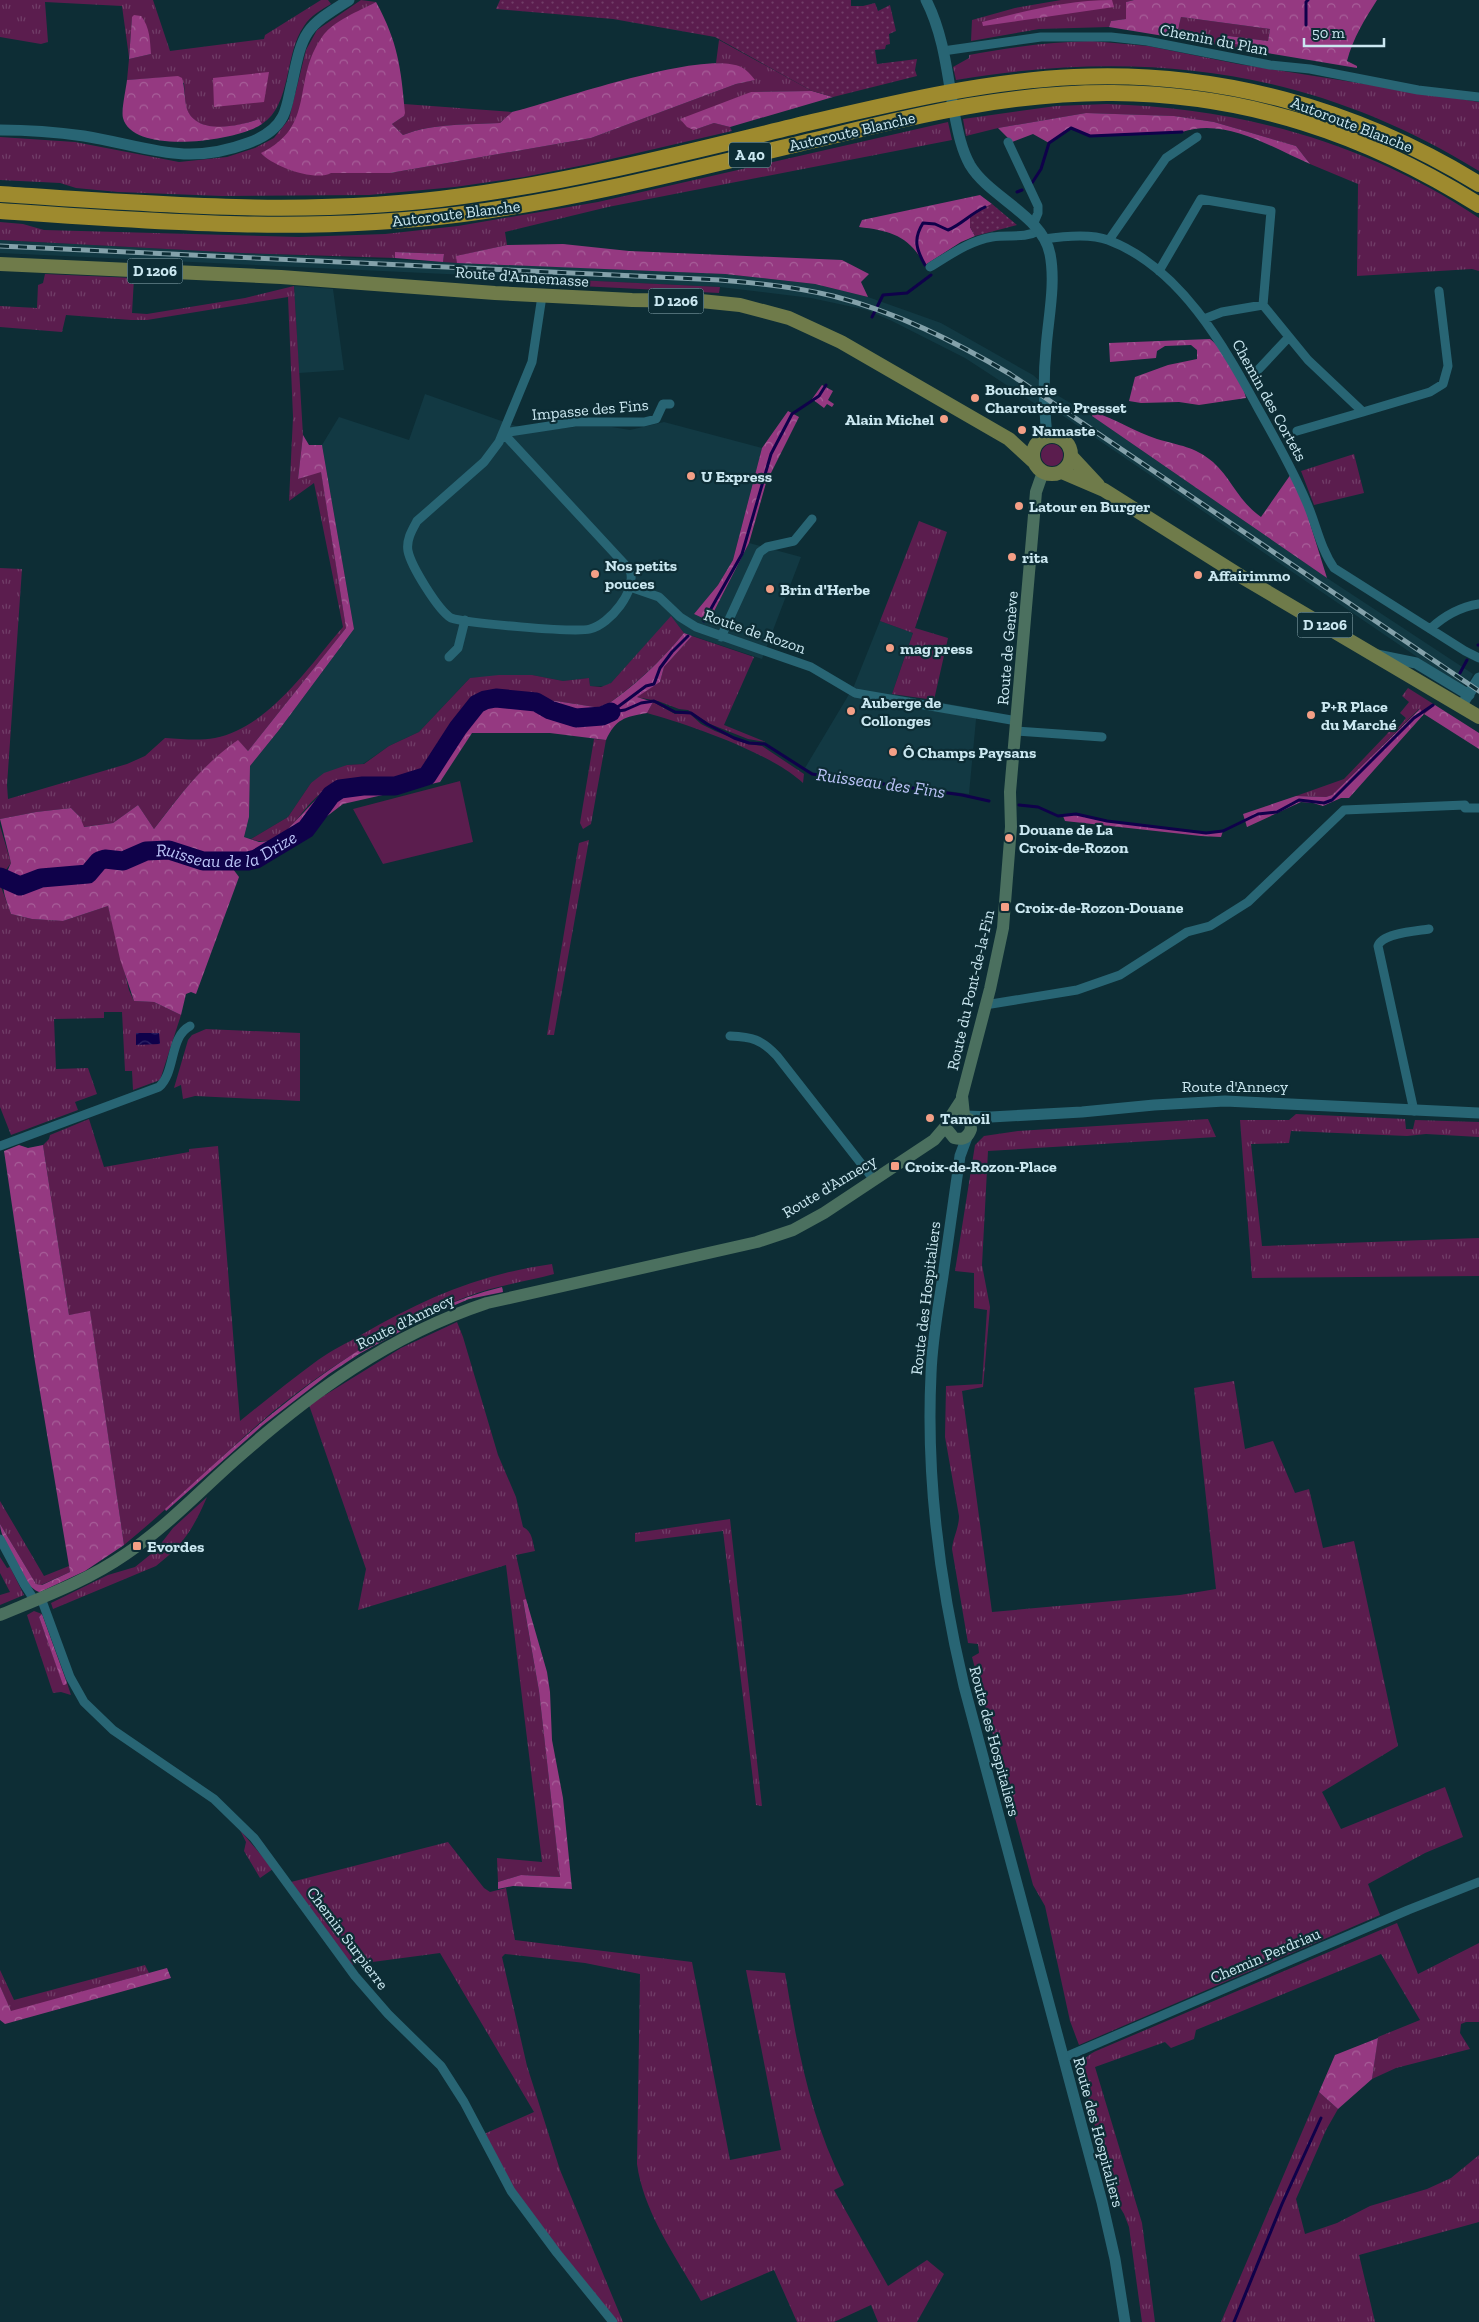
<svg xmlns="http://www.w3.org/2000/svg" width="1479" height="2322" font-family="'Zilla Slab',serif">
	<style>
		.built { fill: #123943 }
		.grass { fill: url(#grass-tufts) }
		.forest { fill: url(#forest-crowns) }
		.park { fill: url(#park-dots) }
		.garden { fill: #5b1d4e }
		.water { fill: url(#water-waves) }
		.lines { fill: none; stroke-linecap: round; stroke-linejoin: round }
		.stream { stroke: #0f014a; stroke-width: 3 }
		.river { stroke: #0f014a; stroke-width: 19 }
		.minor { stroke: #286574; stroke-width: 9 }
		.tertiary { stroke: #286574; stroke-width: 11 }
		.secondary { stroke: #4b705f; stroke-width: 12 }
		.primary { stroke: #6f7b4a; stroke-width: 14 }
		.motorway { stroke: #9e8a2e; stroke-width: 16 }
		.rail-casing { stroke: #83a1aa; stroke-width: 5 }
		.rail { stroke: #0d2d35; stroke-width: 3; stroke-dasharray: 9; stroke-linecap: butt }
		.poi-dot { fill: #f49f86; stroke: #0d2d35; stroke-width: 2 }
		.labels { text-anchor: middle; stroke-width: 4.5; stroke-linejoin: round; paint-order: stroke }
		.shield { fill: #0d2d35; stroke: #92b0b9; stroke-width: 1 }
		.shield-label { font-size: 15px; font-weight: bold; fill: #cbe8f1 }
		.street-label { font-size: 16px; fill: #cbe8f1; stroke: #0d2d35 }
		.poi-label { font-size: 16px; font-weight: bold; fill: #cbe8f1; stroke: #0d2d35; text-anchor: start }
		.water-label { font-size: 18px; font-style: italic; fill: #bac3f6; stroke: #0d2d35 }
	</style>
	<defs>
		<pattern id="grass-tufts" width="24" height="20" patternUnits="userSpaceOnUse" patternTransform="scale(1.25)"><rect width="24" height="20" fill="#5b1d4e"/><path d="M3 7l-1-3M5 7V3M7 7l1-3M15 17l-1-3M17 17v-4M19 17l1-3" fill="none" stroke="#713e68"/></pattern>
		<pattern id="forest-crowns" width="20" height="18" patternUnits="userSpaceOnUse" patternTransform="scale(1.25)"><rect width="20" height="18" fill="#953981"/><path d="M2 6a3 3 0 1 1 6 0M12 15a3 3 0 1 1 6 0" fill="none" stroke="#a75f99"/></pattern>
		<pattern id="park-dots" width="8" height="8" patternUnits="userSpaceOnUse" patternTransform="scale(1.25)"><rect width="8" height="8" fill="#5b1d4e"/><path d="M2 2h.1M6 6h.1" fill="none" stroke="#713e68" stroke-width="1.8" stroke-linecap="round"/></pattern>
		<pattern id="water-waves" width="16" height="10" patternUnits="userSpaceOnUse" patternTransform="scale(1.25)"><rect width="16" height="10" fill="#0f014a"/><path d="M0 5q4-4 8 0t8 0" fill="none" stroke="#312665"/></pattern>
	</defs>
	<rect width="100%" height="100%" fill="#0d2d35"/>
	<path class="built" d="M0,240L241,253L725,274L815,284L868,297L941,323L1033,375L1052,392L1092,416L1327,578L1473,674L1470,680L1463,685L1426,663L1053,409L1037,405L965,358L892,321L867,310L811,298L720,287L0,253Z
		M294,286L333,289L344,370L299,373Z
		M425,394L533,432L574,427H612L630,430L664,422L762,448L733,560L718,585L694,614L709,621L749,543L801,557L762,659L684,633L671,617L611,683L605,686H590L589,678L563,681L532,675L470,678L419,732L389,746L363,764L347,765L311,783L288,817L251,839L244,837L249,817L250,766L279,730L354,629L322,445L339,417L409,440Z
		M880,621L913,633L892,694L977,709L969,794L814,773L805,768L854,686Z"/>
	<path class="grass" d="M0,0H153L170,51L264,39L265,35L321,0H328L331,4C321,10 310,16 304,26C284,54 292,105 262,124L259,119C241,126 203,135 189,114C184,105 185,93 184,83L170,77L127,80L129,59L151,54L132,18L129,57L122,6L45,2L48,42L41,44L0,37Z
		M361,0L376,2L351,16L368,173H390L591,138L736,84L754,80C747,69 729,64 716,63L719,40L812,91L751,92L694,130L714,123L730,127L732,131L594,163L524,177L455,187L369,195L222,196L118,192L76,188L60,183L0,180V137L75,142L179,162L227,157L255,148L274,138L289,119L306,50L317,30Z
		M1061,0H1134L1126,2V19L1111,21L1109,27L1039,29L971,41L972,20L1015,8Z
		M1181,17L1270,29L1268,41L1222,35L1221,40L1267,53L1176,38Z
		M1092,41L1148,46L1238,64L1479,102V171C1313,69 1146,48 956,80L953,67L969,58V55C1010,47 1050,42 1092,41Z
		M404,104L512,112L500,123C468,125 433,123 403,135L392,124L404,116Z
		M1107,104C1241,108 1368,143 1479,218V271L1472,269L1357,276L1358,184L1310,164L1296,146L1214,122L1174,116L1086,113L998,128L966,136L963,119L1056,106Z
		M948,122L952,140L608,207L505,232L507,245L457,256V263L443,262L444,254L395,252V258L241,253L0,240V222L23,224L44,230L299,237L385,234L458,226L598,202Z
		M45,274L134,278L132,313L147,314L245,298L294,286L303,435L298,479L321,471L346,628L248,751L238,741C202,765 179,796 154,829L138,805L113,823L83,827L80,817L71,808L36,812L0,819V568L22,569L7,785L8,799L127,764L145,756L165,738C182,739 199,741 215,738C268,728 309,666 343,627L314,483L289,501L293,417L288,297L147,320H131L66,315L62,332L0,327V306L37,308L38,285L43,283Z
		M1354,454L1364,493L1314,505L1301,471Z
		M919,521L947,532L915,628L948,638L934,700L892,694L913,633L880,621Z
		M671,616L684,633C660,662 633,687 602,708C578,705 494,689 476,699C461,708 429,759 418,776C409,778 401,780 392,782C379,784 330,787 323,792C299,807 287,851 251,839L288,817L311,783L324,773L347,765L364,764L389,746L419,732L470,678L499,675H532L563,681L589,678L590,686L601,687L611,683Z
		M692,636L754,657L724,725L766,742L748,739L710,724L688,710L679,709L658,701L636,697L660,682L664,667Z
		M1408,688L1435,705L1424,714L1419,709L1332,795L1326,797L1296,796L1344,779L1387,734L1392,725L1398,728L1406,718L1400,713L1409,702L1402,696Z
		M653,702L675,714H690L701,724L715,731L748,744L762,746L804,774L803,783C771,753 690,725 647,713Z
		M594,739L606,740L591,824L583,829L580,823Z
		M0,826L11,863L3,874L0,872Z
		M589,840L554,1035H547L579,843Z
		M0,884L11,914L32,919L63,921L108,906L129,990L134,1001L154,1002L181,1015L160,1080L133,1090L132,1071H125L122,1012H104V1018L54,1019L56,1069L88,1068L97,1094L75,1102L78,1110L11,1135L0,1107Z
		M206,1029L300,1033V1101L195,1096L183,1099L181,1085L174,1088L188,1040L192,1035Z
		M1296,1114L1405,1119L1406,1129H1413L1415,1120L1479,1122V1137L1426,1134L1407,1136L1291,1131L1289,1143L1251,1144L1262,1246L1479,1238V1276L1252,1278L1240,1120H1289Z
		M89,1119L104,1167L189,1152V1149L218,1146L240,1421C266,1400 292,1379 318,1360C332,1350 347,1343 361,1335C423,1299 480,1274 552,1264L554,1274C525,1282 493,1286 466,1297C392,1326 323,1369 262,1421C215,1461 172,1506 124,1545L90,1312L69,1315L43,1145L49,1139L50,1135Z
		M1208,1119L1216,1137L988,1151L982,1265L990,1307L983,1387L962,1391L992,1612L1180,1595L1216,1589L1194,1388L1234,1381L1245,1449L1273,1441L1295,1493L1309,1489L1323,1548L1354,1541L1398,1746L1322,1792L1341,1829L1445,1787L1463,1837L1425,1853L1368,1884L1380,1915L1079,2045L1070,2021L1045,1906L1033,1885L972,1657L979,1653L978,1644L968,1643L952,1549C953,1537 959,1528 959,1516L945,1437L946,1386L982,1384L987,1310L974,1308V1273L955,1271L975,1145L984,1136L1018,1131Z
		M457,1322L463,1337L498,1455L516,1497L523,1527C533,1532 532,1541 535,1551L516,1555L526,1599L523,1601L539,1691L560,1877L521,1875L498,1882L497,1858L542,1862L506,1565L358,1610L366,1569L309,1405L401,1348Z
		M207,1497C193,1529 184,1544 156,1566L53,1609L51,1603L108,1575L135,1567L156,1550L173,1528Z
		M0,1501L44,1576L69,1566L70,1572L41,1585L36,1584L0,1524Z
		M730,1519L762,1806L756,1805L723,1531L635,1542V1533Z
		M0,1557L7,1568L10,1567L24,1595L0,1605V1595L10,1592L0,1573Z
		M34,1611L42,1614L39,1617L63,1684L67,1683L71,1695L61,1692L53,1693L27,1615Z
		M240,1830L273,1869L260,1878L244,1851L246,1842Z
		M448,1842L484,1888L490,1892L506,1888L515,1940L692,1962L730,2160L781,2150L746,1970L785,1973C797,2046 810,2118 844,2185L834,2190L888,2286L927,2260L944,2274L917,2322H878L871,2305L834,2322H797L774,2270L701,2301C677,2258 644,2214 637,2164L640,1974L585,1963L505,1954L502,1957L527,2066L560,2170L623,2322H617L560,2253L512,2187L484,2134L534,2112L440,1953L350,1965L291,1882Z
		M1397,1923L1418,1974L1479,1943V2022H1466L1461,2024L1460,2033L1470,2049L1396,2068L1372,2079L1378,2037L1420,2020L1381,1954L1196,2030L1194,2039L1171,2048L1165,2042L1095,2067L1142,2223L1155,2322H1142L1129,2227L1124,2214L1115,2199C1110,2177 1078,2075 1084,2061C1086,2056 1092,2053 1096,2051Z
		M145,1965L149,1973L11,2012L0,1986V1970L14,2000Z
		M1319,2092L1338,2109L1326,2130L1296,2199L1305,2234L1337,2223L1370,2206L1427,2189L1451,2178L1479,2155V2222L1359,2255L1375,2322H1221Z"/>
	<path class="forest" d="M1112,0L1114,7L983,26L982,22C1024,11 1068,0 1112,0Z
		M1134,0H1377C1365,19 1353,38 1347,61L1357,66V68L1267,53L1221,40V35L1268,41L1270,29L1181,17L1176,38L1109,27L1111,21L1126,19V2Z
		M376,2C398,42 401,68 405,113L404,116L392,124L403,135C434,123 468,125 500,123L512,112C557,101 703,49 741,67C747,70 751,75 755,80L736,84L591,138L390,173H331C315,182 272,166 261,153C317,126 291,81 322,37C333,21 359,11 376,2Z
		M134,15L141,16C150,27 150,41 151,54L129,59L132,17Z
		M269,72L264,102L214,107L213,78Z
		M178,76L182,78C185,88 184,99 187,109C197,136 240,126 259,119L262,124C238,141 133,156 123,118C121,111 126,89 127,80Z
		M812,91L833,97L730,127L714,123L694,130L687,127L680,119L751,92Z
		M1086,113L1174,116L1214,122L1296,146L1310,164C1271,147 1225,117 1182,132L1090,136L1071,128L1049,143L1033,134L1012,142L998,128Z
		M980,195L992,204L970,215V227L975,236L961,242L925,265C908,235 891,231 859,227L862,220Z
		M563,244L629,251L842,260L869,274L861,282L868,297L815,284L725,274L457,263L456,256L507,245Z
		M395,252L444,254L443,262L395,258Z
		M1210,339C1226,352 1242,379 1246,398L1199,405L1179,402L1141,403L1129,401L1135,377L1168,365L1197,359V350L1191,345L1165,346L1157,351L1156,358L1110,362L1109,343Z
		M822,385L833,391L828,400L834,404L832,407L827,404L824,408L812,399Z
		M788,411L799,417L766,483L749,543L709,621L694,614L718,585L733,560L762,448Z
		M1094,412C1116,419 1135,432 1157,439C1180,446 1194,446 1213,462C1232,479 1237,500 1261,517L1291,474L1304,504L1327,578L1092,416Z
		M303,435L309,445H322L354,629L279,730L250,766L249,817L244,837L259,842L270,841L287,830L324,791L392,782L418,776C430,759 460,708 476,699C494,689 578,705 602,708C634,687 660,662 684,633L692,636L664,667L660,682L637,697L653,702L647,713C624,717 616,719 606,740L550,733H472L440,782L343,804L268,861L251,867L233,869L239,877L196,994L191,992L186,994L181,1015L154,1002L134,1001L120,959L108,906L63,921L32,919L11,914C2,888 0,887 11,863L0,819L36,812L71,808L80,817L84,827L113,823L138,805L154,829C181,794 201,766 238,740L248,751L346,628L321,472L298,479Z
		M1435,705L1479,733V749L1424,714L1349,798H1341L1323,806L1313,803L1301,802L1247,827L1243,814L1296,796L1326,797L1332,795L1420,709L1424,714Z
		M1076,814L1107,821L1206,833L1223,831L1221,837L1201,836L1065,821L1063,816Z
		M19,1145L28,1148L43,1145L69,1315L90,1311L124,1545L85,1571L40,1592C25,1590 0,1538 0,1524L36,1584L42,1585L70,1572L35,1362L4,1151Z
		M502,1287L503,1292L469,1299L427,1317L359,1354L329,1374L263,1425L166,1511L165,1509C264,1418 367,1321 502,1287Z
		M526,1599L547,1672L550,1692L552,1740L563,1798L572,1889L513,1886L498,1889V1882L521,1875L560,1877L539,1691L523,1600Z
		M42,1614L67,1683L65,1685H63L39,1617Z
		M167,1968L171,1978L5,2024L0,2020V1986L11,2011Z
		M1378,2038L1372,2079L1338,2109L1319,2092L1335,2055Z"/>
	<path class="park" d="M500,0H851V6H863L875,3L878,11L890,5L896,31L889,34L890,44L886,45L885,49L875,50L877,64L917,59L915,70L917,76L833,97L812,91L715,37L613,19L496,9Z
		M992,204L1017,225L975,236L970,227V215Z"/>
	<path class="garden" d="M515,277L720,287L719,293L520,283Z
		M1041 455a11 11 0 1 1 22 0a11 11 0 1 1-22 0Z
		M460,781L473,842L383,864L353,809Z"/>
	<path class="water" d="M136,1033H159L160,1044L136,1045Z"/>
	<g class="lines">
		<path class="stream" d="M1306,25V2L1308,0
			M1032,183L1041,169L1049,143L1071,128L1090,136L1182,132
			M1017,192L1022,190
			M925,265C916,249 913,239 923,223L935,224L948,230C962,224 970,214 985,207
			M872,317L883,295L907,293L931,275
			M704,621L742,554L771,454L792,414L819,396L826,385
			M1478,645H1479
			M1460,673L1467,660
			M611,712L625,710L641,703L654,701L675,712L691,713L707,724L734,738L749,743L765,744L812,774L962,795L989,801
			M611,712L646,686L654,684L660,668L672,652L688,636
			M1019,805L1038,807L1058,816L1076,814L1107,821L1206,833L1223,831L1258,814L1277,812L1299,800L1324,803L1332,800L1414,718L1433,705
			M1234,2322L1282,2204L1321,2118"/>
		<path class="river" id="s1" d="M0,877L20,886L41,878L88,874L99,861L105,859L123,861L146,851L169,850L203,861H248L256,859L306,829L331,795L340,789L363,786H395L427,776L458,728L477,704L485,700L496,698L536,702L550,710L576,718L602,716L611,712"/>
		<path class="minor" d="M943,51L1041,37H1111L1147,41L1270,65L1310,69L1418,90L1479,97
			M1008,142L1038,206V213L1033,225
			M1044,239C1064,236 1090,233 1108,240C1180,267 1224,346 1259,410C1276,440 1293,470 1306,501C1316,523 1320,548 1334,568L1465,651L1479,658
			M1109,240L1166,158L1197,137
			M930,267C950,255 969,241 992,237C1008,234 1024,239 1038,231
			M1159,271L1201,199L1271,211L1263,305
			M1204,319L1222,312L1263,305L1308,360L1363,412L1430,392L1443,384L1448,366L1439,291
			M1258,370L1288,338
			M1297,431L1363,412
			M503,433L630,570C637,591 610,624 590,629C575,633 467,623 451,618C438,610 411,566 408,551C406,540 412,530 417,521L484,462L499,442L532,362L542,296
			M503,433L575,422H644L656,419L663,404H670
			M630,587L659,597L680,617L696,627L811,667L855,693L1017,721
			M1430,629C1444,616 1460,607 1479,604
			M721,637L760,552L767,547L794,541L812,519
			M449,657L458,648L465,620
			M1016,731L1102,737
			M985,1005L1077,990L1120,975L1187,932L1210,926L1248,902L1344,810L1465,805V808H1479
			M730,1036C752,1037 761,1039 777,1056L874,1180
			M1414,1111L1378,946C1382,933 1417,931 1429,929
			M0,1146L159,1087C176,1072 169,1037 190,1026
			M0,1539L24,1584L35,1601
			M41,1598L70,1677L84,1702L113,1730L214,1799L254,1838L355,1976L388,2014L441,2066L464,2102L511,2191L557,2253L613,2322
			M1063,2058L1408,1910L1479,1882"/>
		<path class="tertiary" d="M926,0C943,33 947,71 953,107C957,126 960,147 970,165C989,197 1043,216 1050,254C1056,284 1048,319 1046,349C1043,379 1044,407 1047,436
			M0,130C28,130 56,132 84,136C146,146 184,167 248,143C262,138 276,130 283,116C288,106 289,94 292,83C303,31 304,28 349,0
			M1377,655L1416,663L1469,695
			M1465,700L1479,678
			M965,1116L991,1117L1082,1112L1154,1105L1225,1101L1479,1113
			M967,1137L960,1156C954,1196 949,1236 943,1276C938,1309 932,1341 931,1374C926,1479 940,1585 964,1686L1102,2202L1115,2259L1125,2322"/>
		<path class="secondary" d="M964,1115L962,1096L990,989L1003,928L1011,827L1010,792L1036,492L1043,472
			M951,1117L960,1114L970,1120L971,1129C968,1138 962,1140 954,1138L946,1128L947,1122L962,1099
			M0,1615C43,1597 87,1581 126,1554C166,1527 199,1492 235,1460C312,1392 388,1336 487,1303L757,1242L793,1230L824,1213L934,1140L946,1126"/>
		<path class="primary" d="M0,264L281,277L495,293L632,300L701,301L740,305L789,318L841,342L1009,439L1033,461
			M1033 455a19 19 0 1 1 38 0a19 19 0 1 1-38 0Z
			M1071,456L1098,485
			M1062,472L1104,490L1242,577L1479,717"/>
		<path class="motorway" d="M0,194C154,204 309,218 463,196C581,180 696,150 812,122C898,102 986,81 1074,77C1218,70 1357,109 1479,184
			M0,211C155,222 309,234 463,214C586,198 707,165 828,137C921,114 1016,92 1113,93C1247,94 1366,134 1479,205"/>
		<g class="rail-casing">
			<path id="rail" d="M0,246L720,280C758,283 796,287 833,296C896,312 954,341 1010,374L1479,691"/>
		</g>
		<use href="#rail" class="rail"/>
	</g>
	<g class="poi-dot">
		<circle cx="975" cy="398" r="5"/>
		<circle cx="944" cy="419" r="5"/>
		<circle cx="1022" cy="430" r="5"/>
		<circle cx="691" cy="476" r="5"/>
		<circle cx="1019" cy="506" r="5"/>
		<circle cx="1012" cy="557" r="5"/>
		<circle cx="595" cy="574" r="5"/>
		<circle cx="1198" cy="575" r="5"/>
		<circle cx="770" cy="589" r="5"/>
		<circle cx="890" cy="648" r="5"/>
		<circle cx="851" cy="711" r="5"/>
		<circle cx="1311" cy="715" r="5"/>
		<circle cx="893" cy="752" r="5"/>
		<circle cx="1009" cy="838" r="5"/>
		<rect x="1000" y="902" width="10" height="10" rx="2.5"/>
		<circle cx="930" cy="1118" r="5"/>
		<rect x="890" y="1161" width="10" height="10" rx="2.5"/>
		<rect x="132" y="1541" width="10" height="10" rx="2.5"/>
	</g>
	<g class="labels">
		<g class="shield">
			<rect x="729" y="142.5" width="42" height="25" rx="4"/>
			<rect x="127.5" y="258.5" width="55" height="25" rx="4"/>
			<rect x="648.5" y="288.5" width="55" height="25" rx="4"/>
			<rect x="1297.5" y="612.5" width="55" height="25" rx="4"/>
		</g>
		<g class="shield-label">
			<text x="750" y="160">A 40</text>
			<text x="155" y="276">D 1206</text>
			<text x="676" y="306">D 1206</text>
			<text x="1325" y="630">D 1206</text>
		</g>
		<g class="street-label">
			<text transform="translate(1214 39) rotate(11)" y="6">Chemin du Plan</text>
			<text transform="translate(1352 124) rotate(21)" y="6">Autoroute Blanche</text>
			<text transform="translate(852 131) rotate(-13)" y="6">Autoroute Blanche</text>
			<text transform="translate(456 213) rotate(-7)" y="6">Autoroute Blanche</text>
			<text transform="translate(522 276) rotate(4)" y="6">Route d'Annemasse</text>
			<text transform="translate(1270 400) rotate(61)" y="6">Chemin des Cortets</text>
			<text transform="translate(590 409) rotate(-5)" y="6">Impasse des Fins</text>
			<text transform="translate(755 631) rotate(19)" y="6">Route de Rozon</text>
			<text transform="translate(1007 648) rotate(-85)" y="6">Route de Genève</text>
			<text transform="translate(970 990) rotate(-77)" y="6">Route du Pont-de-la-Fin</text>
			<text x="1235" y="1092">Route d'Annecy</text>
			<text transform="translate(829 1186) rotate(-31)" y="6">Route d'Annecy</text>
			<text transform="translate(925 1298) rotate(-83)" y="6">Route des Hospitaliers</text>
			<text transform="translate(405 1321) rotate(-26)" y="6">Route d'Annecy</text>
			<text transform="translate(995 1741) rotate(75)" y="6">Route des Hospitaliers</text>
			<text transform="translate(348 1938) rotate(53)" y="6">Chemin Surpierre</text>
			<text transform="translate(1265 1955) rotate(-23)" y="6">Chemin Perdriau</text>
			<text transform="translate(1099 2132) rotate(75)" y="6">Route des Hospitaliers</text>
		</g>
		<g class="poi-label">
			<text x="985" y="395">Boucherie<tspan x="985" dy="18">Charcuterie Presset</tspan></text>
			<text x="934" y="425" text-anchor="end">Alain Michel</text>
			<text x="1032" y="436">Namaste</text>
			<text x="701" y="482">U Express</text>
			<text x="1029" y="512">Latour en Burger</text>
			<text x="1022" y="563">rita</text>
			<text x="605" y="571">Nos petits<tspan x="605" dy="18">pouces</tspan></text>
			<text x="1208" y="581">Affairimmo</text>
			<text x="780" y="595">Brin d'Herbe</text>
			<text x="900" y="654">mag press</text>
			<text x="861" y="708">Auberge de<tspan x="861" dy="18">Collonges</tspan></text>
			<text x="1321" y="712">P+R Place<tspan x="1321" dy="18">du Marché</tspan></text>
			<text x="903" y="758">Ô Champs Paysans</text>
			<text x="1019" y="835">Douane de La<tspan x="1019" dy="18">Croix-de-Rozon</tspan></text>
			<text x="1015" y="913">Croix-de-Rozon-Douane</text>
			<text x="940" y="1124">Tamoil</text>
			<text x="905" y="1172">Croix-de-Rozon-Place</text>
			<text x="147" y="1552">Evordes</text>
		</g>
		<g class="water-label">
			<text transform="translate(881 783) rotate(8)" y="6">Ruisseau des Fins</text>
			<text dy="6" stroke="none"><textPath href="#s1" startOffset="242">Ruisseau de la Drize</textPath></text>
		</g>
	</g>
	<path d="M1304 38v8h80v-8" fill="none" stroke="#cbe8f1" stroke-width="2.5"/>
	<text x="1312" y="38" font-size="15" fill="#cbe8f1" stroke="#0d2d35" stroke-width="4" paint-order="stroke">50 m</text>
</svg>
